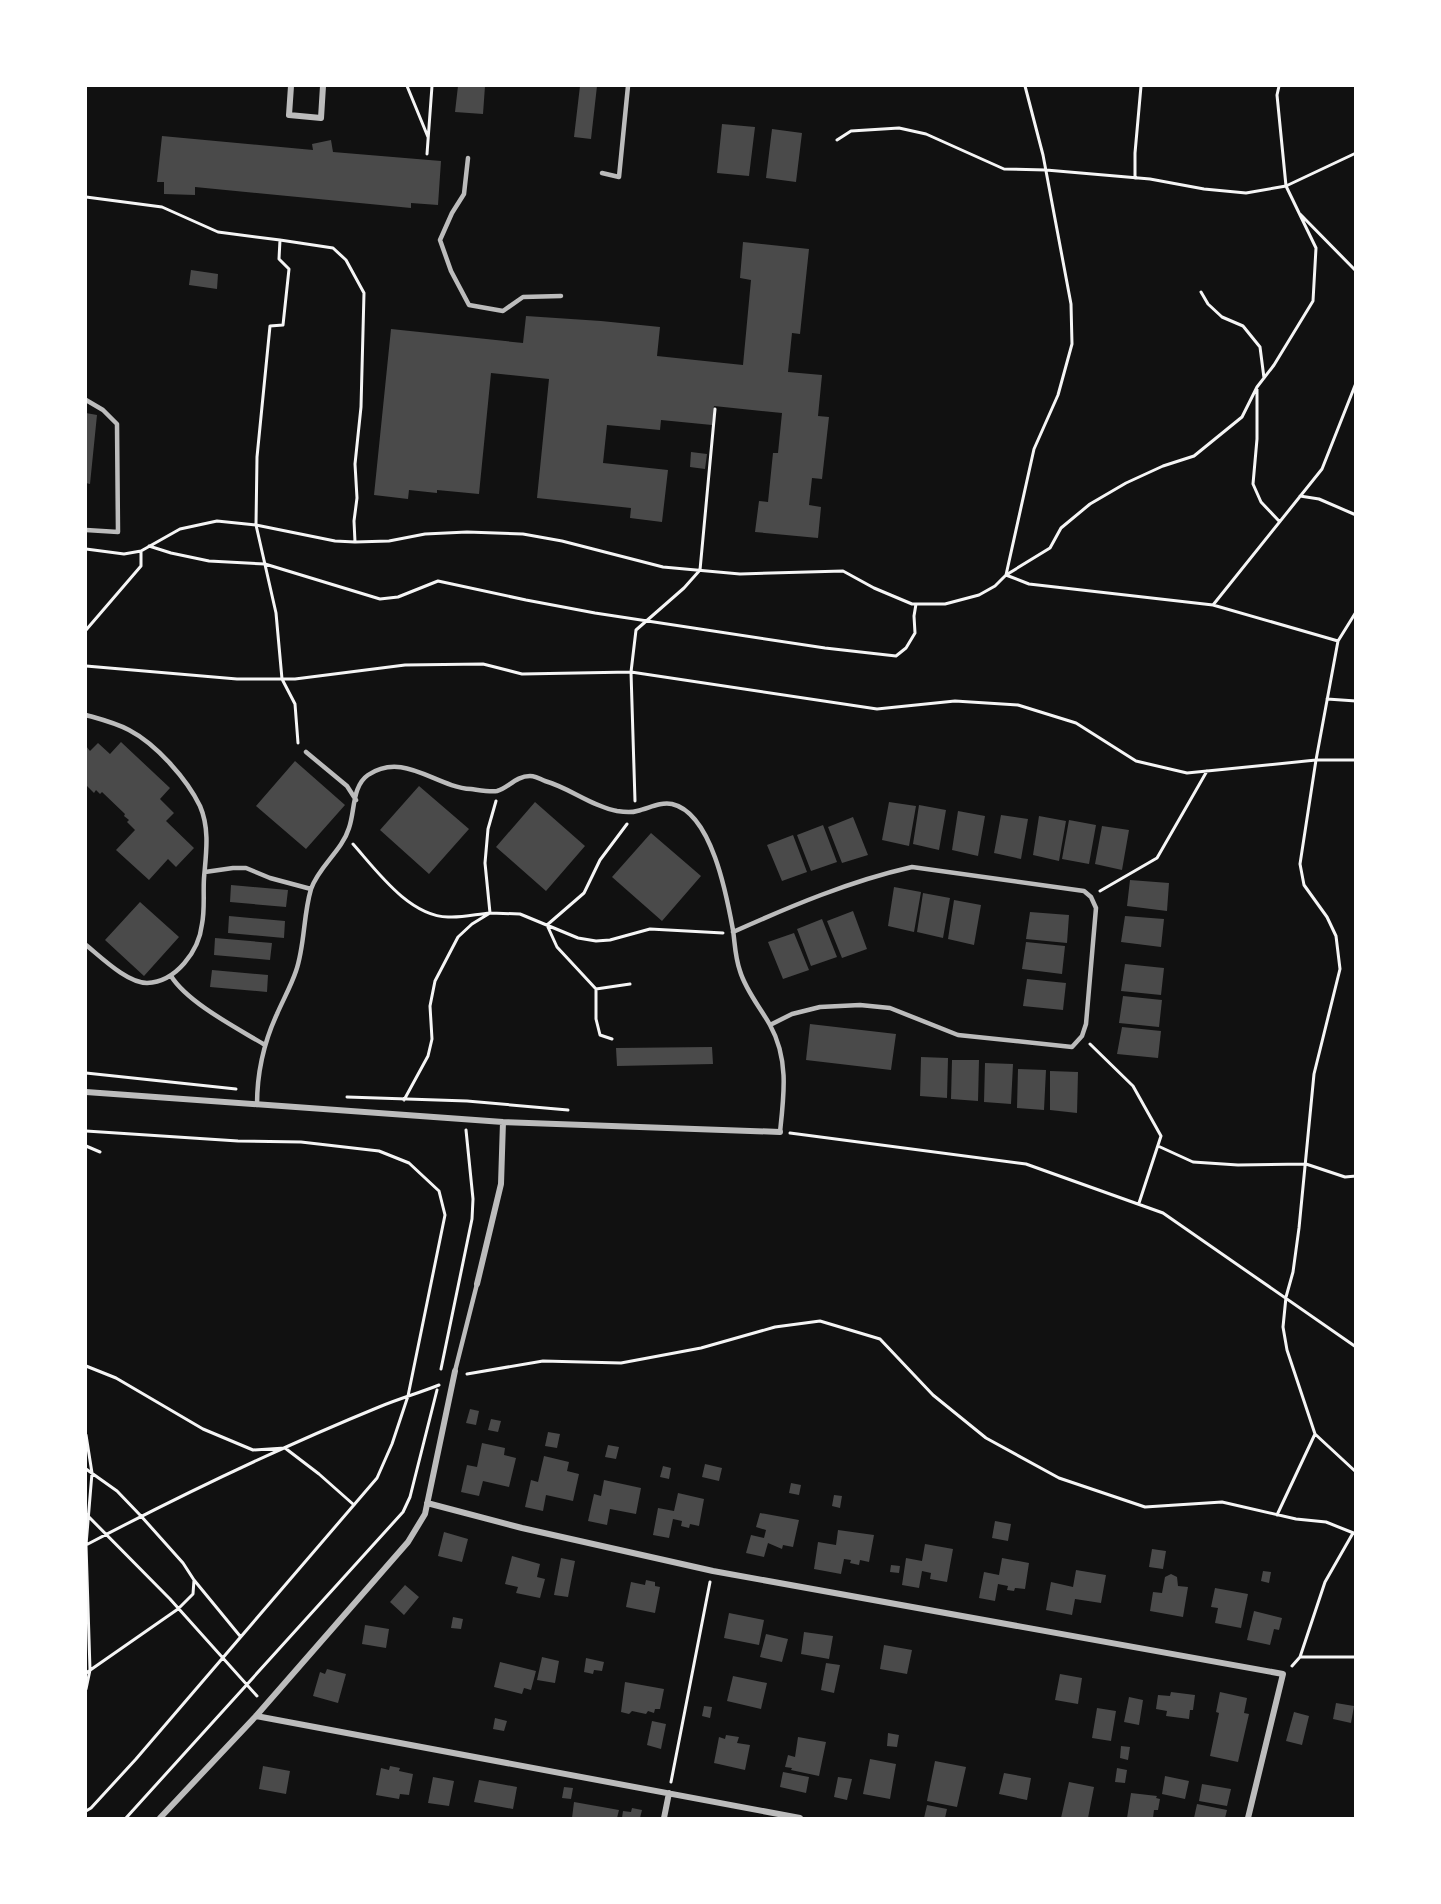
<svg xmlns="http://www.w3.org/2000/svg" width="1441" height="1904" font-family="'IBM Plex Sans',sans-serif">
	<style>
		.building { fill: #4a4a4a }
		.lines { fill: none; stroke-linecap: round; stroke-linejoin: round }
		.path { stroke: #f5f5f5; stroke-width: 3 }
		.service { stroke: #bcbcbc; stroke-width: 4.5 }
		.minor { stroke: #bcbcbc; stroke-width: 6 }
	</style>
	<rect width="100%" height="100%" fill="#111"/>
	<path class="building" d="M458,86H485L483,114L455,112Z
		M580,86H597L591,139L574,137Z
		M722,124L755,127L749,176L717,173Z
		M772,129L802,133L796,182L766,178Z
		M162,136L313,150L312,144L331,140L333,152L441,161L438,205L411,203V208L195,187V195L164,194V182H157Z
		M743,242L809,249L800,334L792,333L788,372L822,375L818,416L829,417L822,479L812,478L809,505L821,507L818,538L755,532L759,501L768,502L773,453H778L782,413L714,406L712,425L661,420L660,430L607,425L603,463L668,470L662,522L630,518L631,508L537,498L549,379L491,373L479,494L437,490V493L409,490L408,499L374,495L391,329L523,343L526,316L601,321L660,327L657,356L743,365L751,280L740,278Z
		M191,270L218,274L217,289L189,285Z
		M86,413L97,415L90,484L86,483Z
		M691,452L707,454L705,469L690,467Z
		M121,742L170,788L160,799L174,813L166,821L194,848L176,867L168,859L149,880L116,850L135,830L127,822L129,820L124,816L125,814L102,792L100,794L96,790L94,793L86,785V746L90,751L98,743L110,754Z
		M295,761L345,805L306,849L256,806Z
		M419,786L469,829L429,874L380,830Z
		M535,802L585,846L546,891L496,847Z
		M889,802L916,806L909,846L882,840Z
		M919,805L946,810L939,850L913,844Z
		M958,811L985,816L978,856L952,850Z
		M1001,815L1028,819L1021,859L994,853Z
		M1039,816L1066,821L1059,861L1033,855Z
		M853,817L868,855L842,863L828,827Z
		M1069,820L1096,825L1089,864L1062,859Z
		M823,825L837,862L811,871L797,835Z
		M1102,826L1129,830L1122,870L1095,864Z
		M651,833L701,876L662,921L612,877Z
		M793,835L807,872L782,881L767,845Z
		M1130,880L1169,883L1167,911L1127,906Z
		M231,885L288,890L286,907L230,902Z
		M894,887L921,892L914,932L888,926Z
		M923,893L950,898L943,938L917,932Z
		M954,900L981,905L974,945L948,939Z
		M140,902L179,937L144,976L105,940Z
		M853,911L867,949L842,958L827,921Z
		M1030,912L1069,915L1067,943L1026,939Z
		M229,916L285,921L284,938L228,933Z
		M1125,916L1164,919L1161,947L1121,942Z
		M822,919L837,957L811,966L797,929Z
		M794,933L809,970L783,979L768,942Z
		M215,938L272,943L270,960L214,955Z
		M1026,942L1065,946L1062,974L1022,969Z
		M1125,964L1164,968L1161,995L1121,991Z
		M212,970L268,975L267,992L210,987Z
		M1027,979L1066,983L1063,1010L1023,1006Z
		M1123,996L1162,1000L1159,1027L1119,1023Z
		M810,1024L896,1034L891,1070L806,1060Z
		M1122,1027L1161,1031L1158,1058L1117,1054Z
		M712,1047L713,1064L617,1066L616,1048Z
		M921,1057L948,1058L947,1098L920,1096Z
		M952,1060H979L978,1101L951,1099Z
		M985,1063L1013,1064L1011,1104L984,1102Z
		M1018,1069L1046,1070L1044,1110L1017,1108Z
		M1050,1071L1078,1072L1077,1113L1050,1110Z
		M470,1409L479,1411L476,1425L466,1423Z
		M491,1419L501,1421L498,1432L488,1430Z
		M548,1432L560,1434L557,1448L545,1446Z
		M482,1443L505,1448L504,1455L516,1458L509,1487L483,1481L479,1496L461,1492L467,1465L477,1467Z
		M608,1445L619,1447L616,1459L605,1457Z
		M544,1456L569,1462L567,1471L579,1474L573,1501L546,1495L543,1511L525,1507L531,1480L538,1482Z
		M705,1464L722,1468L719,1481L702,1477Z
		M663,1466L671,1468L669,1479L660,1477Z
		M604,1480L641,1488L636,1514L610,1509L607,1525L588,1521L594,1494L601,1496Z
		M791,1483L801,1485L799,1495L789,1493Z
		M678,1493L704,1499L699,1526L690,1524L689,1528L681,1526L682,1521L673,1519L669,1538L653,1535L658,1508L674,1511Z
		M834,1495L842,1496L840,1508L832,1506Z
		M760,1513L799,1520L793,1547L783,1545L782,1549L768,1543L764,1557L746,1553L751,1535L764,1538L766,1530L756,1527Z
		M995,1521L1011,1524L1008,1541L992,1538Z
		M838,1530L874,1535L869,1562L860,1560L859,1565L850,1563L851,1560L844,1559L841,1574L814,1569L818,1542L836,1545Z
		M444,1532L468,1539L462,1562L438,1556Z
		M925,1544L953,1549L947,1582L930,1579L931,1573L922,1571L919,1588L902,1585L906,1558L922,1561Z
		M1152,1549L1166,1551L1163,1569L1149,1567Z
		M512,1556L540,1564L537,1577L545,1579L540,1598L516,1593L518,1587L505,1584Z
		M561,1558L575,1561L568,1597L554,1595Z
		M1002,1558L1029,1563L1025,1589L1015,1588L1014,1591L1007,1590L1008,1586L998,1584L995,1601L979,1598L984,1572L999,1575Z
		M891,1565L900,1566L899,1573L890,1572Z
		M1076,1570L1106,1575L1101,1603L1075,1599L1072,1615L1046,1610L1051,1582L1073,1587Z
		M1263,1571L1271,1572L1269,1583L1261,1581Z
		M1171,1574L1177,1577L1178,1586L1188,1587L1183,1617L1150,1611L1153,1592L1162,1593L1165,1577Z
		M646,1580L655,1582V1586L660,1587L655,1613L626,1607L631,1582L645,1585Z
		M405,1585L419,1597L404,1615L390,1602Z
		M1215,1588L1248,1594L1241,1628L1215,1623L1218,1608L1211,1607Z
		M1254,1611L1282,1618L1279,1630L1274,1629L1270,1645L1247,1640Z
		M729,1613L764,1620L759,1645L724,1638Z
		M453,1617L463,1619L461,1629L451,1628Z
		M365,1625L389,1629L386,1648L362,1644Z
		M804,1632L833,1636L829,1659L801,1654Z
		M766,1634L788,1639L782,1662L760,1657Z
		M884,1645L912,1650L907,1674L880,1669Z
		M542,1657L559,1661L555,1683L537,1680Z
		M586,1658L604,1662L602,1671L594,1670L593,1674L584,1672Z
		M500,1662L536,1671L531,1690L524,1688L522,1694L494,1687Z
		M826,1663L840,1665L834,1693L821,1690Z
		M327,1669L346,1674L338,1703L313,1696L320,1672L325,1674Z
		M1060,1674L1082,1678L1078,1704L1055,1700Z
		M733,1676L767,1683L761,1709L727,1701Z
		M625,1682L664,1689L660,1709H655L654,1713L648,1711L646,1714L632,1711L629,1714L621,1712Z
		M1171,1692L1195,1695L1193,1710H1190L1189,1719L1166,1716L1167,1711L1156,1709L1158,1695L1170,1696Z
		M1220,1692L1247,1698L1244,1713L1249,1714L1238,1762L1210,1756L1219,1713L1216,1712Z
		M1129,1697L1143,1700L1139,1725L1124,1722Z
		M1336,1703L1354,1706L1351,1723L1333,1719Z
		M704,1706L712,1707L710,1718L702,1716Z
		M1097,1708L1116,1711L1111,1741L1092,1738Z
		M1294,1712L1309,1716L1302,1745L1286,1741Z
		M495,1718L507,1721L504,1731L493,1729Z
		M652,1721L666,1724L661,1749L647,1745Z
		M888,1733L899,1735L897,1747L887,1746Z
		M726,1735L739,1737L737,1743L750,1745L745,1770L714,1763L719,1737L725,1739Z
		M798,1737L826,1742L819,1776L791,1770L792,1768L785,1767L788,1755L795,1757Z
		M1121,1746L1130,1747L1128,1760L1120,1758Z
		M870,1759L896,1764L890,1799L863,1794Z
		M935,1761L966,1767L957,1807L927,1801Z
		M263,1766L290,1771L286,1794L259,1789Z
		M390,1766L400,1768L399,1771L413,1774L409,1795L400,1794L399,1799L376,1795L381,1768L389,1770Z
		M1117,1768L1127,1770L1125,1783L1115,1782Z
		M783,1772L809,1777L806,1793L780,1787Z
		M1004,1773L1031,1778L1027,1800L999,1794Z
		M1165,1776L1189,1781L1185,1799L1162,1794Z
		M433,1777L454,1781L449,1806L428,1803Z
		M838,1777L852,1779L847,1800L834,1797Z
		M479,1780L517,1787L513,1809L474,1802Z
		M1069,1782L1094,1787L1088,1818H1061Z
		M1202,1784L1231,1789L1227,1806L1199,1801Z
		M564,1787L573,1788L571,1799L562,1798Z
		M1131,1793L1157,1796L1156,1798L1160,1799L1158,1810H1154L1153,1818H1127Z
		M574,1802L619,1810L617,1818H572Z
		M1197,1804L1227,1810L1225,1818H1194Z
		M927,1805L947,1809L945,1818H924Z
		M632,1808L642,1810L640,1818H622L623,1811L631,1812Z"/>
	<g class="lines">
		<path class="path" d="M407,86L428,137
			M837,140L851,131L899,128L926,134L1004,169L1046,170L1150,179L1204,189L1246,193L1286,186L1356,153
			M427,154L432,86
			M1135,178V153L1141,86
			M86,197L162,207L218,232L280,240
			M1300,214L1356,271
			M1201,292L1208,304L1222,317L1243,326L1260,347L1264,378
			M1257,389V439L1253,484L1261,502L1279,521
			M1300,496L1319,499L1356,515
			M149,546L171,553L209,561L265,564L380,599L398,597L438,581L526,600L595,613L825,648L896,656L906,648L915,633L914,616L916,604
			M86,549L124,554L141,551L180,529L217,521L256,525L335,541L355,542L389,541L425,534L467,532L523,534L562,541L663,567L740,574L843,571L874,588L912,604H945L979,595L995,586L1006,575L1034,449L1058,395L1072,344L1071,304L1043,155L1025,86
			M1006,575L1050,548L1061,528L1090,504L1126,483L1163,466L1194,456L1242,417L1257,387L1274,365L1313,301L1316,248L1286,186L1277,95L1279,86
			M1006,575L1029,584L1213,605L1338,641
			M1213,605L1322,469L1356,383
			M86,630L141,566V551
			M86,666L237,679H295L405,665L483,664L522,674L631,672L877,709L955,701L1018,705L1076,723L1136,761L1187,773L1316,760H1356
			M1327,699L1356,701
			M298,743L295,704L282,679L276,613L256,525L257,457L270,326L283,325L289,269L279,259L280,240L333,248L346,260L364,293L361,407L355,464L357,498L354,521L355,542
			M635,801L631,672L636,630L684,588L700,570L715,409
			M353,844C377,871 409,916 448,917C462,918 477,914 490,913L485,863L488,829L496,801
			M1100,891L1157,858L1207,771
			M596,989L630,984
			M612,1039L600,1035L596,1019V989L557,947L547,925L584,893L600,860L627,824
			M1090,1044L1133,1086L1161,1136L1139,1203
			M86,1073L236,1089
			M347,1097L467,1101L568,1110
			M404,1100L428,1056L432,1039L430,1006L435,981L458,937L472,924L490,913L520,914L578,938L596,941L610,940L650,929L723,933
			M86,1131L238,1141L301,1142L379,1151L409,1163L439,1191L445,1215L408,1396L392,1444L377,1478L136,1759L91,1808L86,1811
			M790,1133L1026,1164L1163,1213L1356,1347
			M86,1146L100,1152
			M1158,1146L1193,1162L1238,1165L1306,1164L1345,1177L1356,1176
			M86,1366L116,1378L203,1429L253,1450L285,1448L319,1474L354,1505
			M441,1369L472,1219L473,1199L466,1130
			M467,1374L543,1361L621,1363L701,1348L775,1327L820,1321L880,1339L933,1395L986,1438L1059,1478L1145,1507L1222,1502L1296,1519L1326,1522L1356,1534
			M1315,1434L1356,1472
			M86,1435L92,1473L86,1545L90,1670L86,1689
			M86,1469L117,1491L141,1516L183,1563L194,1580L240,1636
			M410,1497L437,1390
			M86,1514L170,1599L257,1696
			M1277,1515L1315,1434L1287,1350L1283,1327L1286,1297L1293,1272L1299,1228L1314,1074L1340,969L1336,936L1327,917L1304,885L1300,864L1316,760L1338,641L1356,612
			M86,1545C181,1495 279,1448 379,1407C398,1399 419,1393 439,1385
			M1300,1657L1325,1582L1353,1533
			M1292,1666L1300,1657H1356
			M86,1673L178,1609L193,1594L194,1580
			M671,1782L710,1582
			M126,1818L403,1512L410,1497"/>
		<path class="service" d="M468,158L464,194L452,213L440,240L451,271L469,305L503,311L523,297L561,296
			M602,173L619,177L628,86
			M86,400L103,410L117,424L118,532L86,530
			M86,715C100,719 116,723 129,730C156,744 187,779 200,806C210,829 206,854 204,878C203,894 205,909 202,924C199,951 176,982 147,983C127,983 101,957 86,945
			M306,752L347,786L356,800
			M205,872L233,868H246L270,878L311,889
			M733,932C791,906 850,881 912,867L1084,891L1091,897L1096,908L1086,1024L1082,1036L1072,1047L958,1035L890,1008L860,1005L820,1007L792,1014L770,1025
			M171,976C188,1003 237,1028 265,1045
			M257,1105C257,1074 264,1042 277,1014C283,1000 291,986 296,971C305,945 303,916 311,889C319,866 342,851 349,828C355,811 352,786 368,775C404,751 435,787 471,789C479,790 490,792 497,791C508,788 516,776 530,776C534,776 541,779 545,781C570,788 591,806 617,811C623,812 631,813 637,811C650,808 659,802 672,804C712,813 727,897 733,930C735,944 735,957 740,971C746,991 760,1007 770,1025C789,1059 784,1095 780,1132
			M455,1371L477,1284"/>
		<path class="minor" d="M291,86L289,115L321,118L323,86
			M86,1092L503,1122L780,1132
			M477,1284L501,1184L503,1122
			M427,1503L522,1528L713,1571L1283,1674L1248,1818
			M256,1716L800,1818
			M160,1818L256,1716L408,1542L425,1514L455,1371
			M664,1818L669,1793"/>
	</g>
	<rect width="1441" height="1904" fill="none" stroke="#ffffff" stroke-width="174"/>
</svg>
